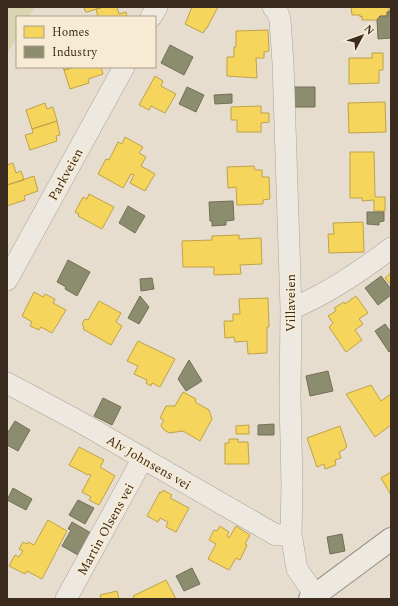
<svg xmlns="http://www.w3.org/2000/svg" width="398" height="606" font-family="Spectral,serif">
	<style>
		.green { fill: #d8d5b0 }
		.homes { fill: #f6d55c; stroke: #bea249 }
		.industry { fill: #8c8c6e; stroke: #746f56 }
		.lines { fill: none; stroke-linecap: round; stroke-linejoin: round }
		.street-casing { stroke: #aca297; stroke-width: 22 }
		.secondary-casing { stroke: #9b9287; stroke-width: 24 }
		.street { stroke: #eee9e0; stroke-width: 21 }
		.secondary { stroke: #eee9e0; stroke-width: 22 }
		.labels { text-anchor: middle; stroke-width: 4; stroke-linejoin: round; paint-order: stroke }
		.street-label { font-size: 13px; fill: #3b2a1e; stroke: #f7ebd4 }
	</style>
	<rect width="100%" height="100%" fill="#e6ddce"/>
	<path class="green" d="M7,7H35L29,17H17V37L7,54Z"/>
	<path class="homes" d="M84,7H103L87,12L85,11Z
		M103,7H117L119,14L126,12L127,17H98L96,9Z
		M192,7H218L207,28H206L203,33L185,24Z
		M351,7H389V12H387V16H380L377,20H362V16L360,17V15H352Z
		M268,30L269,51L264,52V58H256L257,78L227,76V57H234V47H236V31Z
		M372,53H383V70H379V83L349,84V58H372Z
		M63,67H75L64,70Z
		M75,67H101L103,74L88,79L89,83L70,89L64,70Z
		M155,76L163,81L161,86L176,94L165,113L151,106L149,110L139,105Z
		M385,102L386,132L349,133L348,103Z
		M45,103L47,109L53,107L57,121L32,129L26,110Z
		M261,106V113H269V122L261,123V132H237V120H231V107Z
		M57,121L60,135L56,136L57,141L30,150L25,135L33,133L32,129Z
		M125,137L143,147L139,153L146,157L141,166L155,174L145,191L130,183L134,175L131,174L123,188L98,174L106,159L109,160L118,142L122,144Z
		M350,152H374L375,197H385V211H374V200L362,201V198H350Z
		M13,163L16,173L21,171L24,180L7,185V165Z
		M254,166L255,170H262V177H269L270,199L263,200V204L237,205L236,187L228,188L227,167Z
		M34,176L38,191L24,196L25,200L7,206V185Z
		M89,194L114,207L102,229L78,216L79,214L75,212L83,197L87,199Z
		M363,222L364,252L329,253L328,234H334L333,223Z
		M239,235V239L261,238L262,264L240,265L241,274L214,275V267H183L182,241L212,240V236Z
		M391,273V285L385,278Z
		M34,292L43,297L45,294L55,299L53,303L66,310L52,333L41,327L39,330L30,326L32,322L22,316Z
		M356,296L368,313L359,319L363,324L355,330L362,340L346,352L329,327L333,323L328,316L336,311L334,308L344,302L345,304Z
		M268,298L269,327H267V353L248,354L247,341L235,342L234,337L225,338L224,321H233V314H240L239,299Z
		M99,301L121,313L116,322L122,326L111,345L83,329L84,327L82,324L85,319L88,320Z
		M138,341L175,359L160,387L152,383L151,386L146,383L147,380L134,374L138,366L127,361Z
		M371,385L381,401L391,394V425L375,437L346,394Z
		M183,392L196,399L195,402L209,410L212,419L200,441L183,431L169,433L163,429L161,425L164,420L160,418L166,406H175Z
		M249,425V434H236V426Z
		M340,426L347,447L345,448V449L339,452L341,458L335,460L336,465L325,469L324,464L317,467L307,438Z
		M229,439H238V442H248L249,464H225V443H229Z
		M79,447L104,460L100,467L115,476L99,505L89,500L91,497L82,492L91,475L89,474L88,475L69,465Z
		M391,472V495L381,478Z
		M163,490L172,495L170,498L189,508L176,532L166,527L168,522L160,518L158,522L147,516L160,492L161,493Z
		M48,520L67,531L42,579L27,571L25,574L9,566L15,555L19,557L23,551L19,549L23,542L27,544L28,542L34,545Z
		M220,526L229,532L227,536L229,538L236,526L250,535L245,544L247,545L240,560L236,558L229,570L208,559L216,544L209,540L214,530L217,531Z
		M166,580L176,599H135L133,596Z
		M117,591L119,599H101L100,595Z"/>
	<path class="industry" d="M389,11H391V38L378,39L377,20L380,16H387V12H389Z
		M170,45L193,57L184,75L161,63Z
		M187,87L204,95L196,112L179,104Z
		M294,87H315V107H295Z
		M232,94V103L215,104L214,95Z
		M233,201L234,220L226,221V225L212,226V221H210L209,202Z
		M128,206L145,216L135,233L119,223Z
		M367,212H384V221L379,222V225L367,224Z
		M68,260L90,272L77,296L65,289L66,287L57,282Z
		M381,276L391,289V295L378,305L365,288Z
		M152,278L154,289L141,291L140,279Z
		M140,296L149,307L139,324L128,318Z
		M385,324L391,332V350L389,352L375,331Z
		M189,360L202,381L186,391L178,379Z
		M328,371L333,391L310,396L306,376Z
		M103,398L121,407L112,425L94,416Z
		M15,421L30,430L18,451L7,445V434Z
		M274,424V435H258V425Z
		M13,488L32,499L26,510L7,500Z
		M78,500L94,508L85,524L69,515Z
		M72,522L91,533L78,555L62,546L71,530L68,529Z
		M342,534L345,551L330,554L327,537Z
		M192,568L200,584L184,591L176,576Z"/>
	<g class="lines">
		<g class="street-casing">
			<path id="street" d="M273,7L278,13L280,20L283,63L291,309L290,399L292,484L291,534L297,569L315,595
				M151,17L157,7
				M7,280L124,67
				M291,309C327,294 360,272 391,248
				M7,383L80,422L276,535L291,534
				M66,599L143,458"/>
		</g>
		<g class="secondary-casing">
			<path id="secondary" d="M310,599L391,539"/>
		</g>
		<use href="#street" class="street"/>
		<use href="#secondary" class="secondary"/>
	</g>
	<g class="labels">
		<g class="street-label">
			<text transform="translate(65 174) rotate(-61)" y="5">Parkveien</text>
			<text transform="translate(290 303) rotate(-90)" y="5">Villaveien</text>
			<text transform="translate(149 462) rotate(30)" y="5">Alv Johnsens vei</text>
			<text transform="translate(105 529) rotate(-61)" y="5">Martin Olsens vei</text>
		</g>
	</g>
	<rect width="398" height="606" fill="none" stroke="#3b2a1e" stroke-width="16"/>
	<rect x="16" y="16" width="140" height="52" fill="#f7ebd4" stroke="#ac9e8b"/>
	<rect x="24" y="26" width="20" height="12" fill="#f6d55c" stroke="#ac9e8b"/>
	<text x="52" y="36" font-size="12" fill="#3b2a1e">Homes</text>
	<rect x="24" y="46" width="20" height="12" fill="#8c8c6e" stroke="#ac9e8b"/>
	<text x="52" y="56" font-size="12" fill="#3b2a1e">Industry</text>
	<g transform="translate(362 36) rotate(49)" stroke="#f7ebd4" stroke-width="3" paint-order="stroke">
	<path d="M0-3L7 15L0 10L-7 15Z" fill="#3b2a1e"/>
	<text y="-6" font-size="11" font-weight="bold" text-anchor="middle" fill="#3b2a1e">N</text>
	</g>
</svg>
